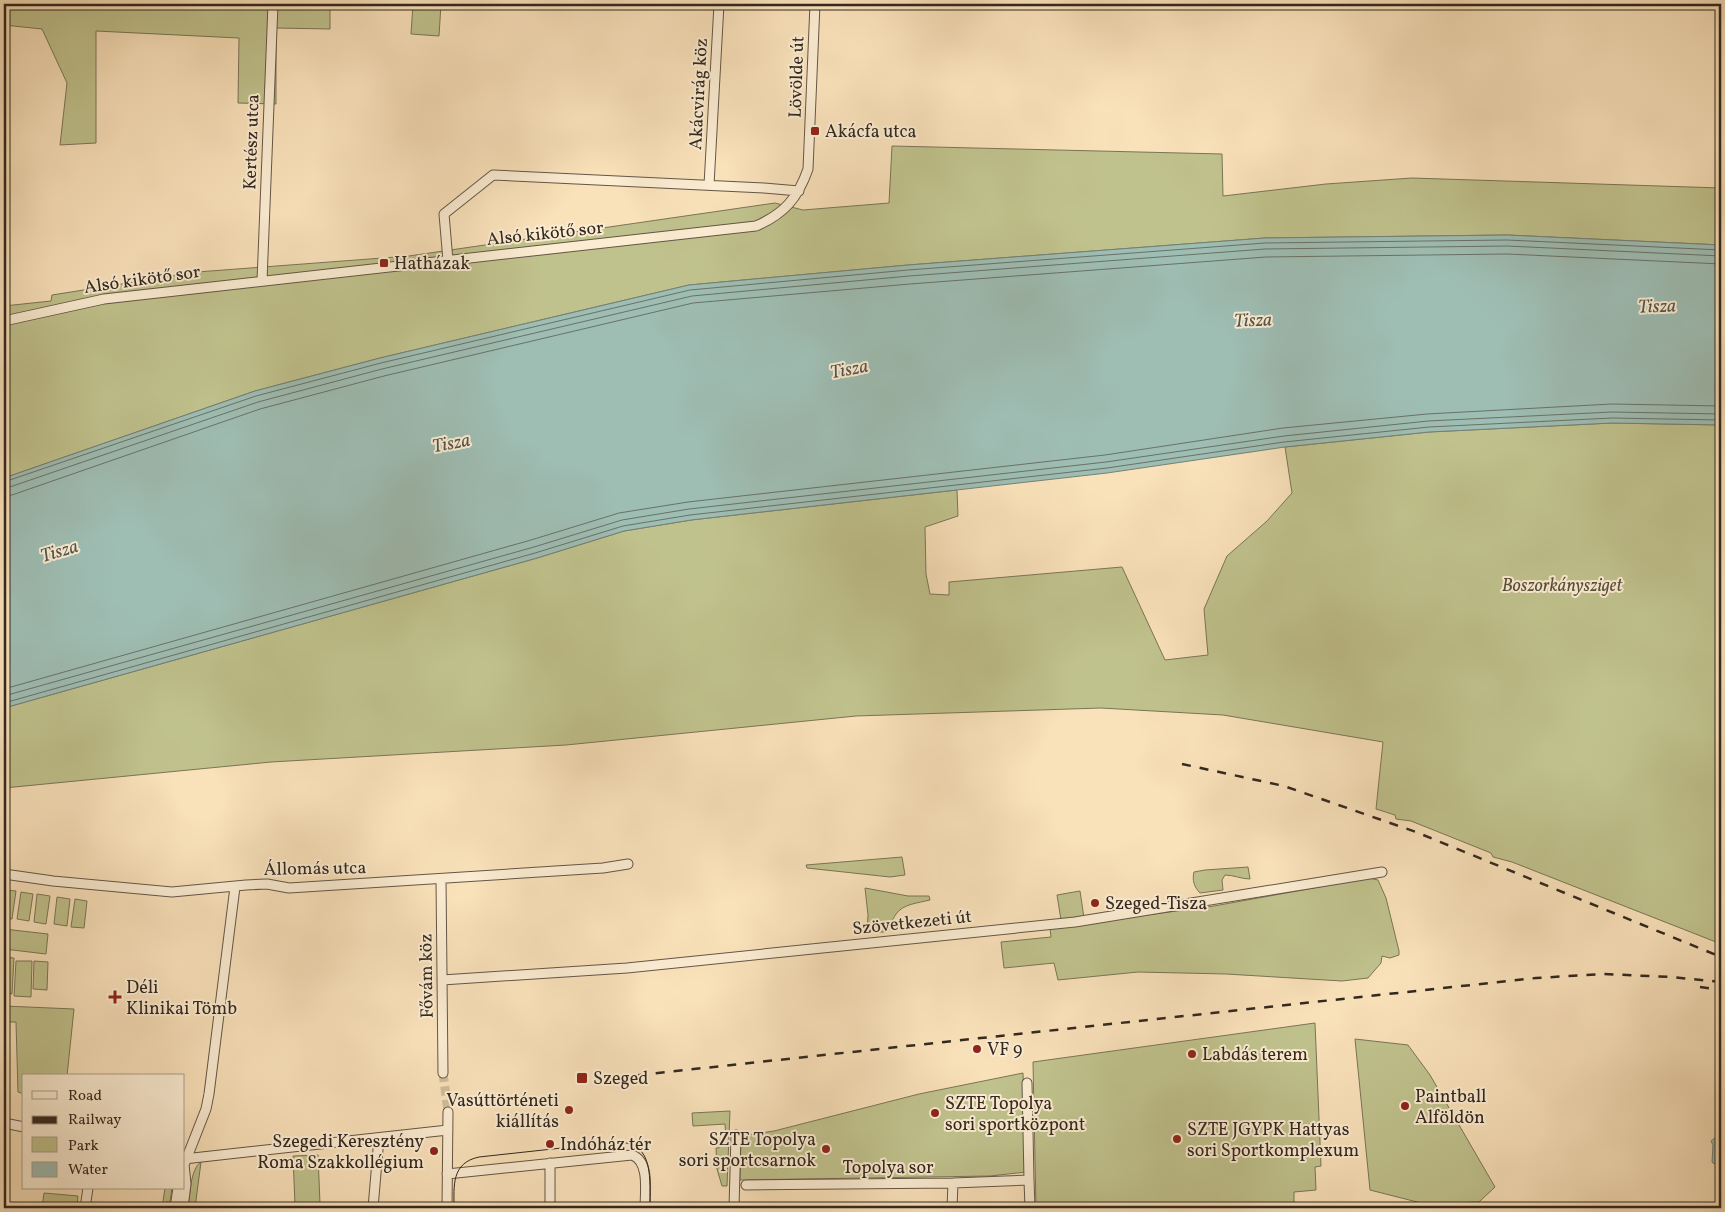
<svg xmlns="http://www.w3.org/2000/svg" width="1725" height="1212" font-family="Vollkorn,serif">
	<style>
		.green { fill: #c0c28d; stroke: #7a7556 }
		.water { fill: #9ebdb3; stroke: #738178 }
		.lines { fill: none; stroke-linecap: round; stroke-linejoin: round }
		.shore { stroke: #687269; stroke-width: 1 }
		.minor-tunnel { stroke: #d1bc9b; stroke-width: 9; stroke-dasharray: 9 4.5; stroke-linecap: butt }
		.minor-casing { stroke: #645646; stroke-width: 11 }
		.minor { stroke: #fbecd2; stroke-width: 9 }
		.tram { stroke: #33281f; stroke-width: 1 }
		.rail { stroke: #33281f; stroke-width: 2.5; stroke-dasharray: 9 9; stroke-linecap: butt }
		.poi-dot { fill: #8f2418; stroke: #fbecd2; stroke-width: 2 }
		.labels { text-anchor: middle; stroke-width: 4; stroke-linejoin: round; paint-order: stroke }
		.street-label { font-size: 18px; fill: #33281f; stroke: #fbecd2 }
		.poi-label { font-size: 18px; fill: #33281f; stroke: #fbecd2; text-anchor: start }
		.park-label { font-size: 18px; font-style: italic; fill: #564e3a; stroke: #fbecd2 }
		.water-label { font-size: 19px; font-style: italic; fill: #53554b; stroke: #fbecd2 }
	</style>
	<rect width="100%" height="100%" fill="#f9e1ba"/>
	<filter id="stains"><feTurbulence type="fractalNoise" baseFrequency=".004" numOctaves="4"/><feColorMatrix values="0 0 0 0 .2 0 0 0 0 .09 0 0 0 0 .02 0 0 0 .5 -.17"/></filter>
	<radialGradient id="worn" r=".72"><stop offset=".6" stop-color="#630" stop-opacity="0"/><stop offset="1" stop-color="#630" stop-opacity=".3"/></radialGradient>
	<path class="green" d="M4,4H330V29L276,28V104L238,103L239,38L96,31V143L60,145L67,83L42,29L4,25Z
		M413,4H441L439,36L411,34Z
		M892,146L1222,154L1223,196L1326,184L1412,178L1721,188V245L1507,235L1265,238L908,265L689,285L380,358L255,391L4,478V306L51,301L52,295L197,272L409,256L775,203L803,210L889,203Z
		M1612,423L1721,425V944L1512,862L1493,857L1491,853L1411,821L1396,819L1395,815L1376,809L1383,742L1223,715L1101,708L856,716L566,745L271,762L4,788V708L537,558L624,531L691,520L957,490L958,516L925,527L926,574L930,594L949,595V582L1122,567L1165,660L1208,655L1204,609L1227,556L1267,521L1292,493L1285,447L1429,432Z
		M902,857L905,875L890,877L807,868L806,865Z
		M1248,867L1250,879C1241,879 1234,875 1225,875L1222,880L1223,890L1200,893C1194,887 1192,880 1194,872L1205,870Z
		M1369,878L1378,880L1386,898L1399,951V955L1390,958L1382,956L1381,963L1368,978L1342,981L1226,974L1138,972L1058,980L1054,963L1004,968L1001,942L1051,937L1050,928L1214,906Z
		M865,888L908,896H929L930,900C918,903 903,904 896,914C892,920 891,926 885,932H867L868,915Z
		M4,890L16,891L12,919L4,918Z
		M1080,891L1084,918L1061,920L1057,895Z
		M21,892L33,894L29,921L17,919Z
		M37,894L50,896L46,924L34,922Z
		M57,897L70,899L67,926L54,924Z
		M75,899L87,901L84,928L71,927Z
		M4,929L48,934L46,954L4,949Z
		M4,957L14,958L12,994L4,993Z
		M16,961H32L31,997L14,996Z
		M34,961L48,962L47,990L33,989Z
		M4,1006L74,1009L67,1076H24V1094L18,1092L16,1022H4Z
		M1315,1023L1321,1166L1315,1167L1316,1190L1294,1192V1208H1036L1033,1062Z
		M1355,1039L1408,1045L1430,1075L1495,1187L1479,1202L1425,1204L1370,1190Z
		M1023,1073L1026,1172L990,1176L740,1180L741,1136L774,1131L919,1094Z
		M730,1111L727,1186H722L717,1169L716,1148H719V1140H726L725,1124L693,1126L692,1113Z
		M318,1155L320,1204L295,1205L293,1156Z
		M201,1162L195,1208H188C190,1196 190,1169 201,1162Z
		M165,1188H172L170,1202H166L165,1208H162Z
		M44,1193L78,1196L77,1208H42Z"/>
	<path class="water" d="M1507,235L1721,245V425L1612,423L1429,432L1285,447L1107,473L691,520L624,531L537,558L4,708V478L255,391L380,358L689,285L908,265L1265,238Z
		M1716,1137H1721V1143L1717,1145V1160L1714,1164L1712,1162L1713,1145L1711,1141Z"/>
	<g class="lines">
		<path class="shore" d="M4,482L256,396L381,363L690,290L908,270L1265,243L1507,240L1721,250
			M4,489L258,402L382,369L692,296L909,276L1265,249L1507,246L1721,256
			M4,496L12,495L260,409L384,376L693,303L910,284L1266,257L1507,254L1721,264
			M4,689L531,540L619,513L688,502L1105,455L1283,428L1427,414L1612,404L1721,406
			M4,696L534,547L622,520L689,509L1106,462L1284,436L1428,421L1612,412L1721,414
			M4,703L535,553L623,526L690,515L1107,468L1284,442L1429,427L1612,418L1721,420"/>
		<path class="minor-tunnel" d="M443,1073L448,1112"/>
		<g class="minor-casing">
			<path id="minor" d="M709,185L719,4
				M448,261L444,214L493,175L764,188L799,191
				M262,281L273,4
				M4,321L104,299L756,226C784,214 798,198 808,169L815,4
				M4,874L53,881L172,892L246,885L267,884L289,888L603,868L628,864
				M441,879L443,1073
				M442,980L627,968L1075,922L1382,872
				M1027,1083L1029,1180
				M4,1123L24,1127
				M184,1159L448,1130
				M184,1165L206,1109L209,1094L235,887
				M447,1174L632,1155C650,1161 645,1193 645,1208
				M746,1185L953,1183L1029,1180L1030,1208
				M85,1208L88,1188
				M175,1208L178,1188
				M183,1208L186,1184L184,1164
				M373,1208L379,1138
				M447,1208L448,1112
				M550,1208V1163
				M734,1208L736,1135
				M952,1208L953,1183"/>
		</g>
		<use href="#minor" class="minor"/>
		<path class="tram" d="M454,1208C454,1186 451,1163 479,1157L617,1142C656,1142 649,1181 650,1208"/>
		<path class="rail" d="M1182,764L1284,786L1416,832L1721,957
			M1700,987L1721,990
			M602,1079L1536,978L1603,974L1671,977L1721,982"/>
	</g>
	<g class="poi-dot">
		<rect x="810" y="126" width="10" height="10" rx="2.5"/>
		<rect x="379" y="258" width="10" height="10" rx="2.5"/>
		<circle cx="1095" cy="903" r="5"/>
		<path d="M112.5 989.5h5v5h5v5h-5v5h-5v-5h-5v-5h5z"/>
		<circle cx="977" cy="1049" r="5"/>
		<circle cx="1192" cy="1054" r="5"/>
		<rect x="576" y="1072" width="12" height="12" rx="2.5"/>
		<circle cx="1405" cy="1106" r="5"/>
		<circle cx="569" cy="1110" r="5"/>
		<circle cx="935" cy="1113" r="5"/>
		<circle cx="1177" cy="1139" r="5"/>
		<circle cx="550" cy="1144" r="5"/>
		<circle cx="826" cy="1149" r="5"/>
		<circle cx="434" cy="1151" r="5"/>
	</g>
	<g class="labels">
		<g class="street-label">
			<text transform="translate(796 77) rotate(-88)" y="6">Lövölde út</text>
			<text transform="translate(698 94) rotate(-87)" y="6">Akácvirág köz</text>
			<text transform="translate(251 142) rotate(-88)" y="6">Kertész utca</text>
			<text transform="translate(545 233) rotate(-6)" y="6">Alsó kikötő sor</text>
			<text transform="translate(142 279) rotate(-8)" y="6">Alsó kikötő sor</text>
			<text transform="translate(315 868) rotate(-1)" y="6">Állomás utca</text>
			<text transform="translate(912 922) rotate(-6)" y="6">Szövetkezeti út</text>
			<text transform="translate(426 976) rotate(-91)" y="6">Fővám köz</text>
			<text x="888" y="1173">Topolya sor</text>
		</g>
		<g class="poi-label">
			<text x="825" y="137">Akácfa utca</text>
			<text x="394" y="269">Hatházak</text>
			<text x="1105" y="909">Szeged-Tisza</text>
			<text x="126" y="993">Déli<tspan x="126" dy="21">Klinikai Tömb</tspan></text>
			<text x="987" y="1055">VF 9</text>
			<text x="1202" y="1060">Labdás terem</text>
			<text x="593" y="1084">Szeged</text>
			<text x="1415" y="1102">Paintball<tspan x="1415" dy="21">Alföldön</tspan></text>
			<text x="559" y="1106" text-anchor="end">Vasúttörténeti<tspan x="559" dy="21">kiállítás</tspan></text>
			<text x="945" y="1109">SZTE Topolya<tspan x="945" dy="21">sori sportközpont</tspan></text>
			<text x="1187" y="1135">SZTE JGYPK Hattyas<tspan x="1187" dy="21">sori Sportkomplexum</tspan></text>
			<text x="816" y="1145" text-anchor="end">SZTE Topolya<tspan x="816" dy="21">sori sportcsarnok</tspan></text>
			<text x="424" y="1147" text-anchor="end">Szegedi Keresztény<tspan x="424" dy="21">Roma Szakkollégium</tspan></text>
			<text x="560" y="1150">Indóház tér</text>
		</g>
		<g class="park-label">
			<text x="1562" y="591">Boszorkánysziget</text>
		</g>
		<g class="water-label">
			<text transform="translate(1657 305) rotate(-2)" y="7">Tisza</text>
			<text transform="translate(1253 319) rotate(-2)" y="7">Tisza</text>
			<text transform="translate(849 368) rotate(-11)" y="7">Tisza</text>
			<text transform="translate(451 442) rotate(-11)" y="7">Tisza</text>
			<text transform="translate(59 550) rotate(-17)" y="7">Tisza</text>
		</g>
	</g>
	<rect width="1725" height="1212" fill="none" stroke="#f9e1ba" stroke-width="20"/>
	<rect x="5" y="5" width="1715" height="1202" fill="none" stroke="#33281f" stroke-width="2.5"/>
	<rect x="10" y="10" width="1705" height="1192" fill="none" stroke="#33281f"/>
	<rect x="22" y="1074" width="162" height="115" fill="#fbecd2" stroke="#ab9e8a"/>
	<rect x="32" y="1091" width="25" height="8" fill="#fbecd2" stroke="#ab9e8a"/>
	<text x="68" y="1100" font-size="15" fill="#33281f">Road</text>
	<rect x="32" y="1116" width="25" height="8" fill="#33281f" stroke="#ab9e8a"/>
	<text x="68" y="1124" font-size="15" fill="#33281f">Railway</text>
	<rect x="32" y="1137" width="25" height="15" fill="#c0c28d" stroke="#ab9e8a"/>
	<text x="68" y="1150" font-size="15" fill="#33281f">Park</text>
	<rect x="32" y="1162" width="25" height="15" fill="#9ebdb3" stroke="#ab9e8a"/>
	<text x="68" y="1174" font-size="15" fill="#33281f">Water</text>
	<rect width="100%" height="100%" filter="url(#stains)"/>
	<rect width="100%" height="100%" fill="url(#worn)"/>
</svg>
